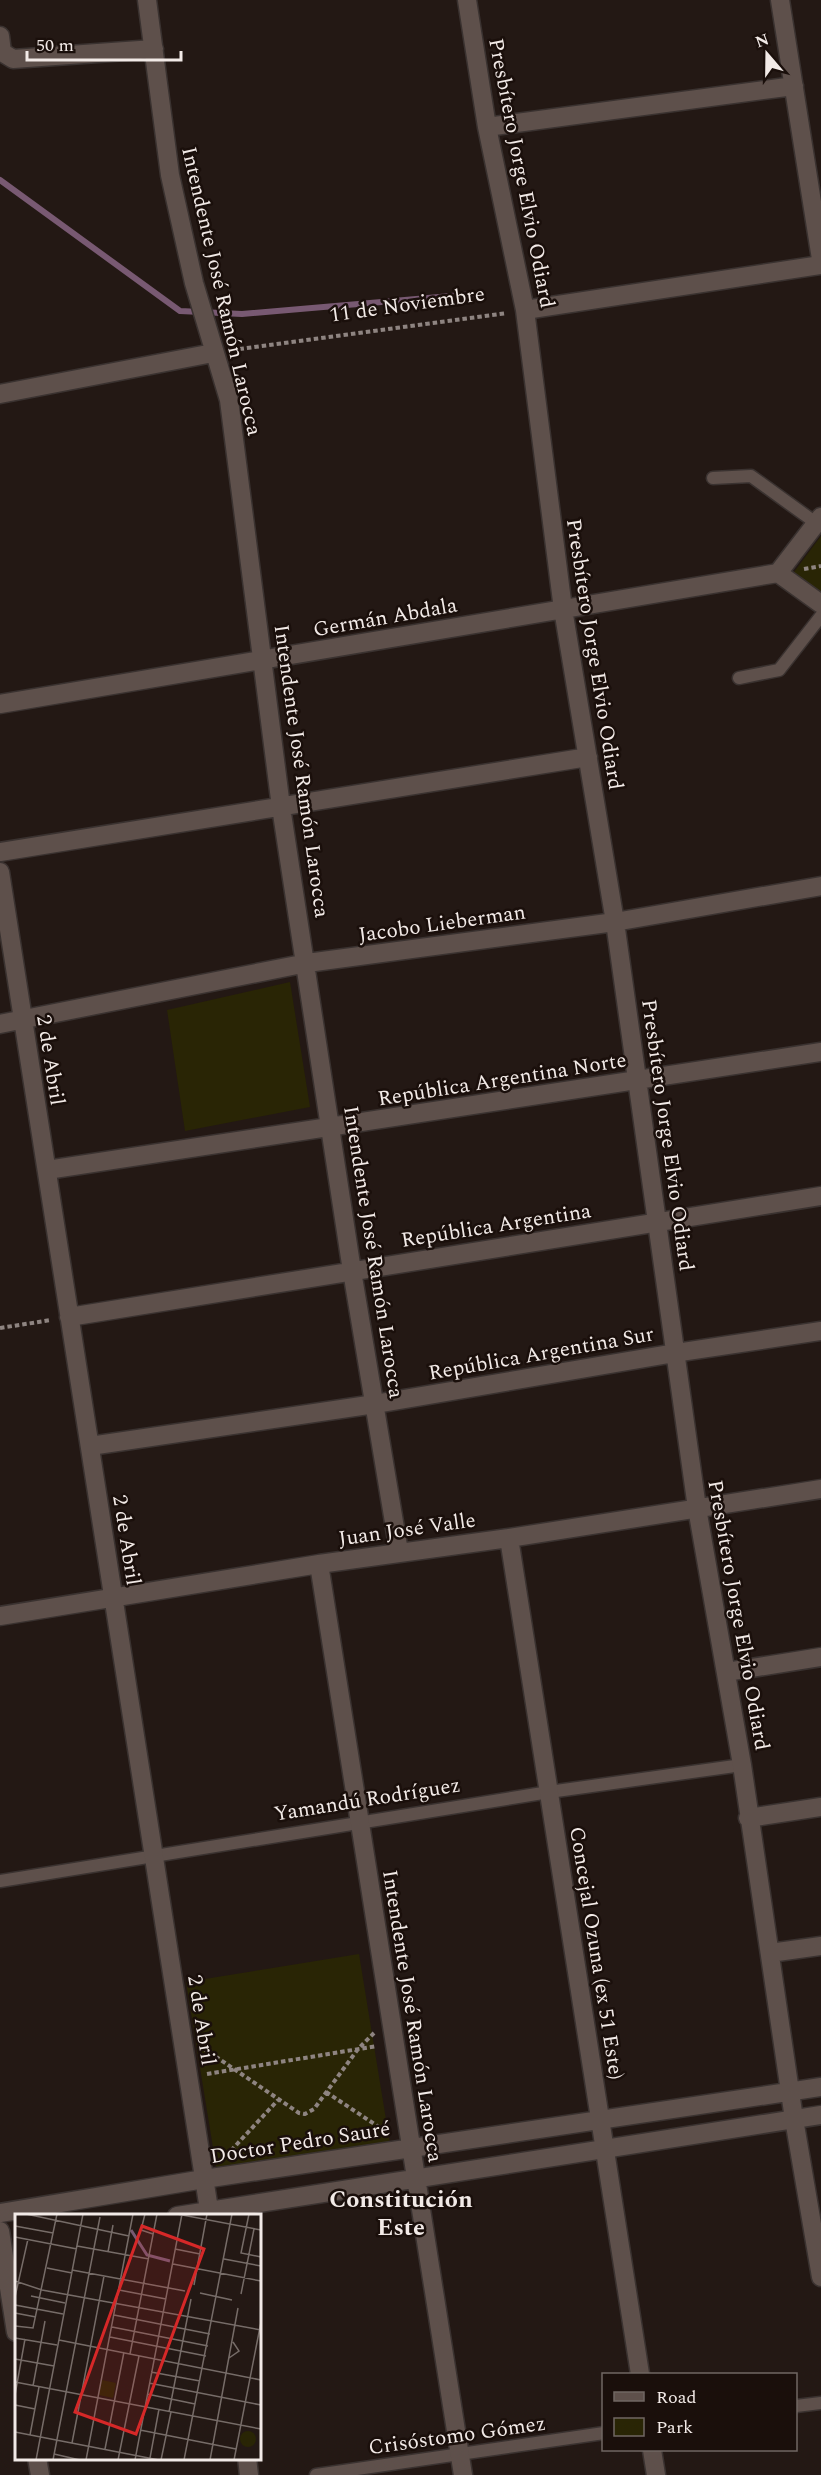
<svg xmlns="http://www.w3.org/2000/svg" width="821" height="2475" viewBox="0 0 821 2475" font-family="Spectral,serif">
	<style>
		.green { fill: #292505 }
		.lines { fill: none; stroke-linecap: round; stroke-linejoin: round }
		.stream { stroke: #785972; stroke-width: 6 }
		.service-casing { stroke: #3a3230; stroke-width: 15 }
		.minor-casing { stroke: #3a3230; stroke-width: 21 }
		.path { stroke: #8e8481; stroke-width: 4; stroke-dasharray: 4.5 3; stroke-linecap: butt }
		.service { stroke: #5e504b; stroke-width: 12 }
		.minor { stroke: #5e504b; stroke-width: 18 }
		.labels { text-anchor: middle; stroke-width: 5; stroke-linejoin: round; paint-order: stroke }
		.street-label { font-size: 21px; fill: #f2eae7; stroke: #1a0f0b }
		.quarter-label { font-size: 24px; font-weight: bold; fill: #f2eae7; stroke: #1a0f0b }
		.inset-river { fill: none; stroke: #785972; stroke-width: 3 }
		.inset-road { fill: none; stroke: #766c68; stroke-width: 1.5 }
		.view { fill: #d62828; fill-opacity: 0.15; stroke: #d62828; stroke-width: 3 }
		.inset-edge { fill: none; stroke: #f2eae7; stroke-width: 3 }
	</style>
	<rect width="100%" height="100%" fill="#231814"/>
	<!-- green -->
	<path class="green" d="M821,536V592L794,572Z
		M290,982L310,1107L185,1131L167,1010Z
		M359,1954L390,2144L217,2172L186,1982Z"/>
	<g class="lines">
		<!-- stream -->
		<path class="stream" d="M0,180L180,311L242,314L474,294"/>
		<!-- service casing -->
		<g class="service-casing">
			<path id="service" d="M713,478L751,476L816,523
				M739,678L779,670L821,616
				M0,1881L549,1792L742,1765
				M796,2406L821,2403
				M316,2475L604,2433"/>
		</g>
		<!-- minor casing -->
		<g class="minor-casing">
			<path id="minor" d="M147,0L170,175L194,283L229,400L281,807L352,1271L399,1552
				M467,0L487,127L525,310L563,609L615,922L697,1508L742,1765L794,2119L821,2277
				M780,0L821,259
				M0,36L2,52L13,59L154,49
				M487,127L794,86
				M525,310L821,265
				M0,394L213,353
				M778,573L821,517
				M778,573L821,604
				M0,704L778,573
				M0,852L588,757
				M0,872L210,2216
				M0,1024L307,963L615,922L821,886
				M47,1170L821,1052
				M69,1317L821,1196
				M90,1446L375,1404L675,1353L821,1331
				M509,1538L640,2374
				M319,1564L463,2475
				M0,1616L319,1564L509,1538L821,1489
				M726,1672L821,1657
				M748,1818L821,1807
				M770,1953L821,1946
				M0,2213L204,2179L821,2087
				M177,2216L821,2115
				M0,2231L16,2332
				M652,2450L656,2475
				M37,2458L40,2475
				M247,2458L249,2475"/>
		</g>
		<!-- path -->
		<path class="path" d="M232,350L507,313
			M804,569L821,566
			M0,1328L51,1320
			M203,2048L299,2113L305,2114L314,2109L358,2049L374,2033
			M207,2074L377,2046
			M326,2092L388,2133
			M226,2156L278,2100"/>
		<!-- service -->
		<use href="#service" class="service"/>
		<!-- minor -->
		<use href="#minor" class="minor"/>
	</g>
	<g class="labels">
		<!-- street labels -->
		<g class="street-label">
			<text transform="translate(522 173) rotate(79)" y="7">Presbítero Jorge Elvio Odiard</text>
			<text transform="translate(222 291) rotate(77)" y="7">Intendente José Ramón Larocca</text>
			<text transform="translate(407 304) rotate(-8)" y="7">11 de Noviembre</text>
			<text transform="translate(385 617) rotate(-10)" y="7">Germán Abdala</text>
			<text transform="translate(595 654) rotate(81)" y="7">Presbítero Jorge Elvio Odiard</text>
			<text transform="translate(302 771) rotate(82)" y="7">Intendente José Ramón Larocca</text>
			<text transform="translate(442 923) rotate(-8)" y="7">Jacobo Lieberman</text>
			<text transform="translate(51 1060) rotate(81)" y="7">2 de Abril</text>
			<text transform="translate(502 1079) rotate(-9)" y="7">República Argentina Norte</text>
			<text transform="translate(668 1135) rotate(82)" y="7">Presbítero Jorge Elvio Odiard</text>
			<text transform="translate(496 1225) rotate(-9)" y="7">República Argentina</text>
			<text transform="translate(374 1252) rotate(81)" y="7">Intendente José Ramón Larocca</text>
			<text transform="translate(541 1353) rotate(-10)" y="7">República Argentina Sur</text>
			<text transform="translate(407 1529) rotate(-8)" y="7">Juan José Valle</text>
			<text transform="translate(127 1540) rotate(81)" y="7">2 de Abril</text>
			<text transform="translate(739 1615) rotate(80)" y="7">Presbítero Jorge Elvio Odiard</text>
			<text transform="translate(367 1799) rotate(-9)" y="7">Yamandú Rodríguez</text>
			<text transform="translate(597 1953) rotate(81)" y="7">Concejal Ozuna (ex 51 Este)</text>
			<text transform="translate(413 2016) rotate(81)" y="7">Intendente José Ramón Larocca</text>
			<text transform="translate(202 2020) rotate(81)" y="7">2 de Abril</text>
			<text transform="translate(300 2142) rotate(-9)" y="7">Doctor Pedro Sauré</text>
			<text transform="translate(457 2435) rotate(-8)" y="7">Crisóstomo Gómez</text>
		</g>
		<!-- quarter labels -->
		<g class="quarter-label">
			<text x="401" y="2207">Constitución<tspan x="401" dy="28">Este</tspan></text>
		</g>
	</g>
	<!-- overview -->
	<g transform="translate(15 2214)">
		<rect width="246" height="246" fill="#231814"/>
		<path d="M87,166L101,169L98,184L84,181ZM225 225a8 8 0 1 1 16 0a8 8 0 1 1-16 0Z" fill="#292505"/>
		<path class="inset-river" d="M116,16L132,41L155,47"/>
		<path class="inset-road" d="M11,0L114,22M130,0L126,16L138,20M162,0L246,16M234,0L226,39L246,43M0,12L38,19M0,23L62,35M62,32L134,45M160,35L185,40M93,38L98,11M209,45L246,52M158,50L246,67M32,54L57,59M57,56L170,77M0,67L27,76L246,116M179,71L192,0M104,76L151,85M185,79L217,86M226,80L239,15M16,82L50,89M0,83L13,25M0,91L48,100M0,99L21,103M99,101L195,120M0,112L18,114L42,0M97,113L193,132M95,123L191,142M0,124L42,131M44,126L246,166M115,140L142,0M214,144L224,137L218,128M0,145L39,152M136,158L185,167M0,168L246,215M134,169L246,191M18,172L30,107M132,180L180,190M0,181L10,125M0,191L20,195M154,198L176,85M125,216L221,235M0,218L144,246M15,221L24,173M57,229L89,62M90,235L109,138M39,240L65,246M135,244L144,195M21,246L68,0M38,246L85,3M71,246L118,0M103,246L124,142M120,246L167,0M146,246L156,198M169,246L217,0M195,246L223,94M219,246L246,108"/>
		<path class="view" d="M127,12L189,35L121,220L60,198Z"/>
		<rect width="246" height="246" class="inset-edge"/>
	</g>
	<!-- legend -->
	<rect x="602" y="2373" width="195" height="78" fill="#1a0f0b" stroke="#706763" stroke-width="1.5"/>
	<rect x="614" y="2392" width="30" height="9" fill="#5e504b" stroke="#706763" stroke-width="1.5"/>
	<text x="656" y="2403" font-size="18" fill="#f2eae7">Road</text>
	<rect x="614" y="2418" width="30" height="18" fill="#292505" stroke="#706763" stroke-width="1.5"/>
	<text x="656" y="2433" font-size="18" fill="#f2eae7">Park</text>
	<!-- north arrow -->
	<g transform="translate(767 54) rotate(340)" stroke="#1a0f0b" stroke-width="4.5" paint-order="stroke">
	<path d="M0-4.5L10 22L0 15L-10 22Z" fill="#f2eae7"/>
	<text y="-9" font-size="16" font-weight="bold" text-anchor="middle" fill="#f2eae7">N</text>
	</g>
	<!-- scale -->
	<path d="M27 51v9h154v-9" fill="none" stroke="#f2eae7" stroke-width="3"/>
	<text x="36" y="51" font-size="18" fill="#f2eae7" stroke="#1a0f0b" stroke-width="4.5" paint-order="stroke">50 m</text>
</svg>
